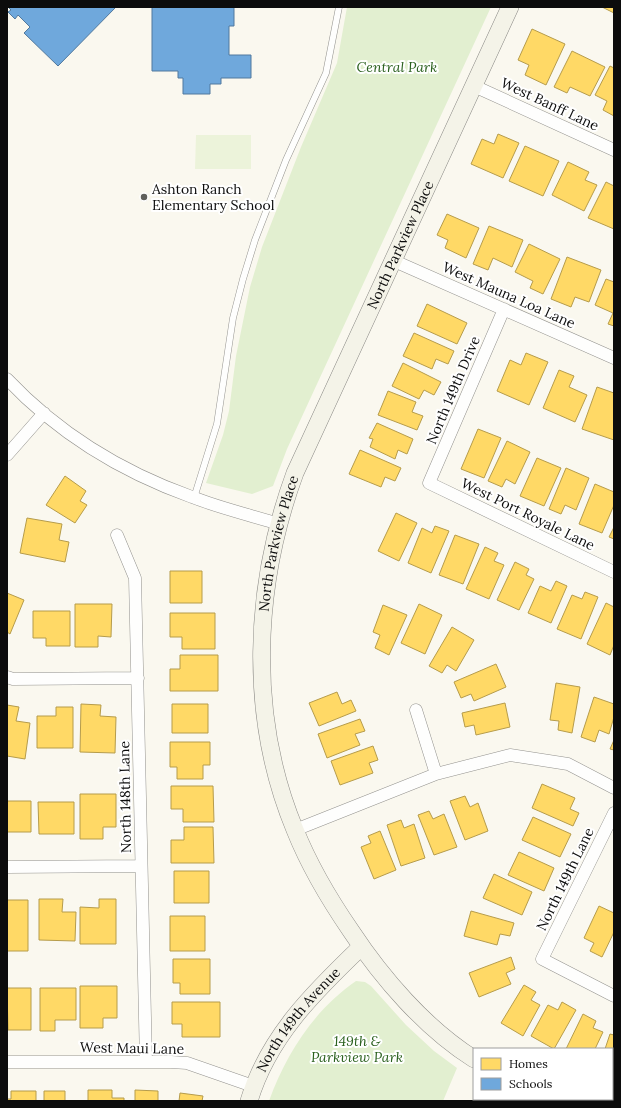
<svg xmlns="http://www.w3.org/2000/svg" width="621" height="1108" viewBox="0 0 621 1108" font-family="Lora,serif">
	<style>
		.green { fill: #e2efd0 }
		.pitch { fill: #ecf3da }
		.homes { fill: #ffd966; stroke: #b69c4b }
		.schools { fill: #6fa8dc; stroke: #51799e }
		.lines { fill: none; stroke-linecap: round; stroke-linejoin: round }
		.lane-casing { stroke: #93928e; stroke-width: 7 }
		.street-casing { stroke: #93928e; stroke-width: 13 }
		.secondary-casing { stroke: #8a8985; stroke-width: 18 }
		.lane { stroke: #fefefd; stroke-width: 6 }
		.street { stroke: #fefefd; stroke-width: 12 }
		.secondary { stroke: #f4f3e8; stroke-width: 17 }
		.poi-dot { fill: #5f5f5b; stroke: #fff; stroke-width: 1.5 }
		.labels { text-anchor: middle; stroke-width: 4; stroke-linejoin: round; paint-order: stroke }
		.park-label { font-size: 14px; font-style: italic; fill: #2b611f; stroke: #fff }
		.street-label { font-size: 14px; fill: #0c0c0c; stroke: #fff }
		.poi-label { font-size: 14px; fill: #0c0c0c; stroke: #fff; text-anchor: start }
	</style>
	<rect width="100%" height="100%" fill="#faf8ef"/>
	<!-- green -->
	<path class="green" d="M347,7H491L287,449L273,486L252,494L206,483L223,435L229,411L236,356L250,287L262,247L301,147L337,63Z
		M356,981L365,982L371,986L406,1025L434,1051L457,1068L443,1101H269C286,1054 314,1010 356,981Z"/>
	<!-- pitch -->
	<path class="pitch" d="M196,135H251V169H195Z"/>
	<!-- homes -->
	<path class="homes" d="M602,7H614V13Z
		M532,29L565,44L546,85L525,75L529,65L518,60Z
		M572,51L605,67L590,96L570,87L567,93L554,87Z
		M610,66L614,68V116L603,110L607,101L595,95Z
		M498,134L519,143L503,178L471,164L482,139L494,144Z
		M525,146L559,161L543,196L509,181Z
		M568,162L589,172L585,180L597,185L584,211L552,195Z
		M606,182L614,186V229L588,218Z
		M447,214L479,228L466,258L445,248L448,240L437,235Z
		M489,226L523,240L512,267L493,258L488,270L473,264Z
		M529,244L560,259L543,294L530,288L533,281L515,272Z
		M567,257L601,270L589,302L575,297L571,307L551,299Z
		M606,279L614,282V326L608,324L613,313L595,305Z
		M427,304L467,323L457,344L417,326Z
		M414,333L454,351L448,364L436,359L432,369L403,356Z
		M526,353L548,362L529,405L497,391L510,360L521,365Z
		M403,363L441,382L434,395L424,390L419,399L392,386Z
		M559,370L574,376L569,387L587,395L575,422L543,408Z
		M597,387L614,393V440L582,429Z
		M388,391L416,402L412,412L423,416L417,430L378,415Z
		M377,423L413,439L407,454L398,450L395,459L370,447L373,439L369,438Z
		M478,429L501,438L484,478L461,469Z
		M507,441L530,452L515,484L506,479L502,487L488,481Z
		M360,450L401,468L395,481L385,477L381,487L349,474Z
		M537,458L561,468L544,506L520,496Z
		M566,468L589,478L576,510L565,505L561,514L549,509Z
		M65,476L86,491L80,501L87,505L75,523L46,505Z
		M595,484L614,492V505L602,533L579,524Z
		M396,513L417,523L399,561L378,551Z
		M27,518L62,524L59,540L69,542L65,562L20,553Z
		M435,526L449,531L431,573L408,563L422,528L432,533Z
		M614,527V539L609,537Z
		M455,535L479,544L463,584L439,575Z
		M485,547L498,553L494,561L504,565L489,599L466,589Z
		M515,562L529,569L526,575L534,579L519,610L497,600Z
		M170,571H202V603H170Z
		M556,581L567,586L551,623L528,613L540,586L551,591Z
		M585,592L598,597L581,639L557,629L572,595L582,599Z
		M7,593L24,600L10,634L7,632Z
		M606,603L614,607V645L610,655L587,644Z
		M75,604H112L111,637L98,636V647H75Z
		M419,604L442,615L425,654L401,643Z
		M383,605L407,615L389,655L375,648L380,635L373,632Z
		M33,611H70V646H46V638H33Z
		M170,613H215V649H182V637H170Z
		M452,627L474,640L456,671L447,665L442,673L429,666Z
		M180,655H218V691H170V669H180Z
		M496,664L506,687L474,701L471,694L461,698L454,682Z
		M556,683L580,687L572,733L558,730L559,721L550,720Z
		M337,692L342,704L351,700L356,711L319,726L309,703Z
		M594,697L614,704V717L609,734L599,730L595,742L581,737Z
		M505,703L510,727L476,735L474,725L465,727L462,713Z
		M81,704L101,705L100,716L116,717L115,753L80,752Z
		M172,704H208V733H172Z
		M7,705L19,707L16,721L30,723L25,759L7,756Z
		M56,707H73V748H37V716H56Z
		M360,719L365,731L355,734L360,745L327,758L318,734Z
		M614,740V750L610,749Z
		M170,742H210V765H203V779H177V767H170Z
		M373,746L378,760L369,763L373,773L340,785L331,761Z
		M542,784L575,798L570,809L579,813L573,826L532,808Z
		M171,786H213L214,822H183V809H171Z
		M80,794H116V827H103V839H80Z
		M465,796L470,807L478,803L488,831L465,840L450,801Z
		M7,801H31V832H7Z
		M38,802H74V834H39Z
		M429,811L433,819L444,814L457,847L434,855L418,815Z
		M533,817L571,834L560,857L522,840Z
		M401,820L404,828L414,824L425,858L401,866L387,825Z
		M184,827H213L214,863H171V840H184Z
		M380,831L396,870L374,879L361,847L371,843L368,836Z
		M519,852L554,868L544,891L508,875Z
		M174,871H209V903H174Z
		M494,874L532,892L522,915L483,898Z
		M39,899H63L62,912H76L75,941L39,940Z
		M99,899H116V944H80V907L99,908Z
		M7,900H28V951H7Z
		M599,906L614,913V932L602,957L590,951L594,943L584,938Z
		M471,911L514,923L510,936L500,934L497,945L464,936Z
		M170,916H205V951H170Z
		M511,957L515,969L506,973L511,984L479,997L469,973Z
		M173,959H210V994H180V983H173Z
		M524,985L536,992L531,1000L540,1005L523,1036L501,1023Z
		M80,986H117V1018H103V1028H80Z
		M7,988H31V1030H8Z
		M40,988H76V1020H55V1031H40Z
		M172,1002H220V1037H182V1024H172Z
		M562,1002L576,1010L554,1049L531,1036L548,1005L558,1010Z
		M583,1014L596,1021L593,1028L603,1032L595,1049H566Z
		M610,1034L614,1035V1073H612V1049H605Z
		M88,1090H112V1098H124V1101H88Z
		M135,1090L158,1091V1101H135Z
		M11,1091H36V1101H7V1099H11Z
		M44,1091H65V1101H44Z
		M180,1093L203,1096L202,1101H179Z"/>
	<!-- schools -->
	<path class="schools" d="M8,7H116L58,66L24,33L30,27L18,15L15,19L8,12L11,10Z
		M152,7H234V26H229V55H251V78H221V84H210V94H183V78H178V71H152Z"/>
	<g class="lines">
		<!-- lane casing -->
		<g class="lane-casing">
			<path id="lane" d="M194,498L217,424L233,318L243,279L255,240L286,160L326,73L339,7"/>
		</g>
		<!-- street casing -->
		<g class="street-casing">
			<path id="street" d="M474,86L614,150
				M392,260L614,358
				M504,309L429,483L614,572
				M7,379C58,433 122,472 192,497C220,508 250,515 279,524
				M7,455L44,413
				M117,535L135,578L146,1062
				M7,677L13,679L138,678
				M416,710L436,774
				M614,813L542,959L614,996
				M295,830L436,774L510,755L568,764L614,788
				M7,867L141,866
				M7,1062H171L187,1063L253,1086"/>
		</g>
		<!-- secondary casing -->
		<g class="secondary-casing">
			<g id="secondary">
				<path id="s1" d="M474,1059C425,1028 382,978 351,931C329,899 309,865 295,830C248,717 253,587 295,473L510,7"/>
				<path d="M545,1099L549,1101"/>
				<path id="s2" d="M249,1101C268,1037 314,992 361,947"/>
			</g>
		</g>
		<!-- lane -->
		<use href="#lane" class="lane"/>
		<!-- street -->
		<use href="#street" class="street"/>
		<!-- secondary -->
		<use href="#secondary" class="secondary"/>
	</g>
	<!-- markers -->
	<circle class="poi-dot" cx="144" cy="197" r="4"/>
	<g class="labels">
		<!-- park labels -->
		<g class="park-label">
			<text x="397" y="72">Central Park</text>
			<text x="357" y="1046">149th &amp;<tspan x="357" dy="16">Parkview Park</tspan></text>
		</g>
		<!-- street labels -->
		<g class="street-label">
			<text transform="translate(550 104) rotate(25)" y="5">West Banff Lane</text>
			<text dy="5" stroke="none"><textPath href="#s1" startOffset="911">North Parkview Place</textPath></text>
			<text transform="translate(509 295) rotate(24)" y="5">West Mauna Loa Lane</text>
			<text transform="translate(453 390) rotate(-67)" y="5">North 149th Drive</text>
			<text transform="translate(528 514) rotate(26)" y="5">West Port Royale Lane</text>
			<text dy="5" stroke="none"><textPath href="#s1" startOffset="587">North Parkview Place</textPath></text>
			<text transform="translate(125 797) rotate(-91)" y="5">North 148th Lane</text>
			<text transform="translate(565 879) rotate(-64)" y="5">North 149th Lane</text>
			<text dy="5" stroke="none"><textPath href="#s2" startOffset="96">North 149th Avenue</textPath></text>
			<text transform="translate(132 1048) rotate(1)" y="5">West Maui Lane</text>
		</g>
		<!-- poi labels -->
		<g class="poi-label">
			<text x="152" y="194">Ashton Ranch<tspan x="152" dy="16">Elementary School</tspan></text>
		</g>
	</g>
	<!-- border -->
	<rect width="621" height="1108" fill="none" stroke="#0c0c0c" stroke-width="16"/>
	<!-- legend -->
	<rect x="473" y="1048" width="140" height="52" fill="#ffffff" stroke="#9e9e9e"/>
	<rect x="481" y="1058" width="20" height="12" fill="#ffd966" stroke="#9e9e9e"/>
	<text x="509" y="1068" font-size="12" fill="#0c0c0c">Homes</text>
	<rect x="481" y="1078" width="20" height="12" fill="#6fa8dc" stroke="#9e9e9e"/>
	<text x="509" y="1088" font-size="12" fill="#0c0c0c">Schools</text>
</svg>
